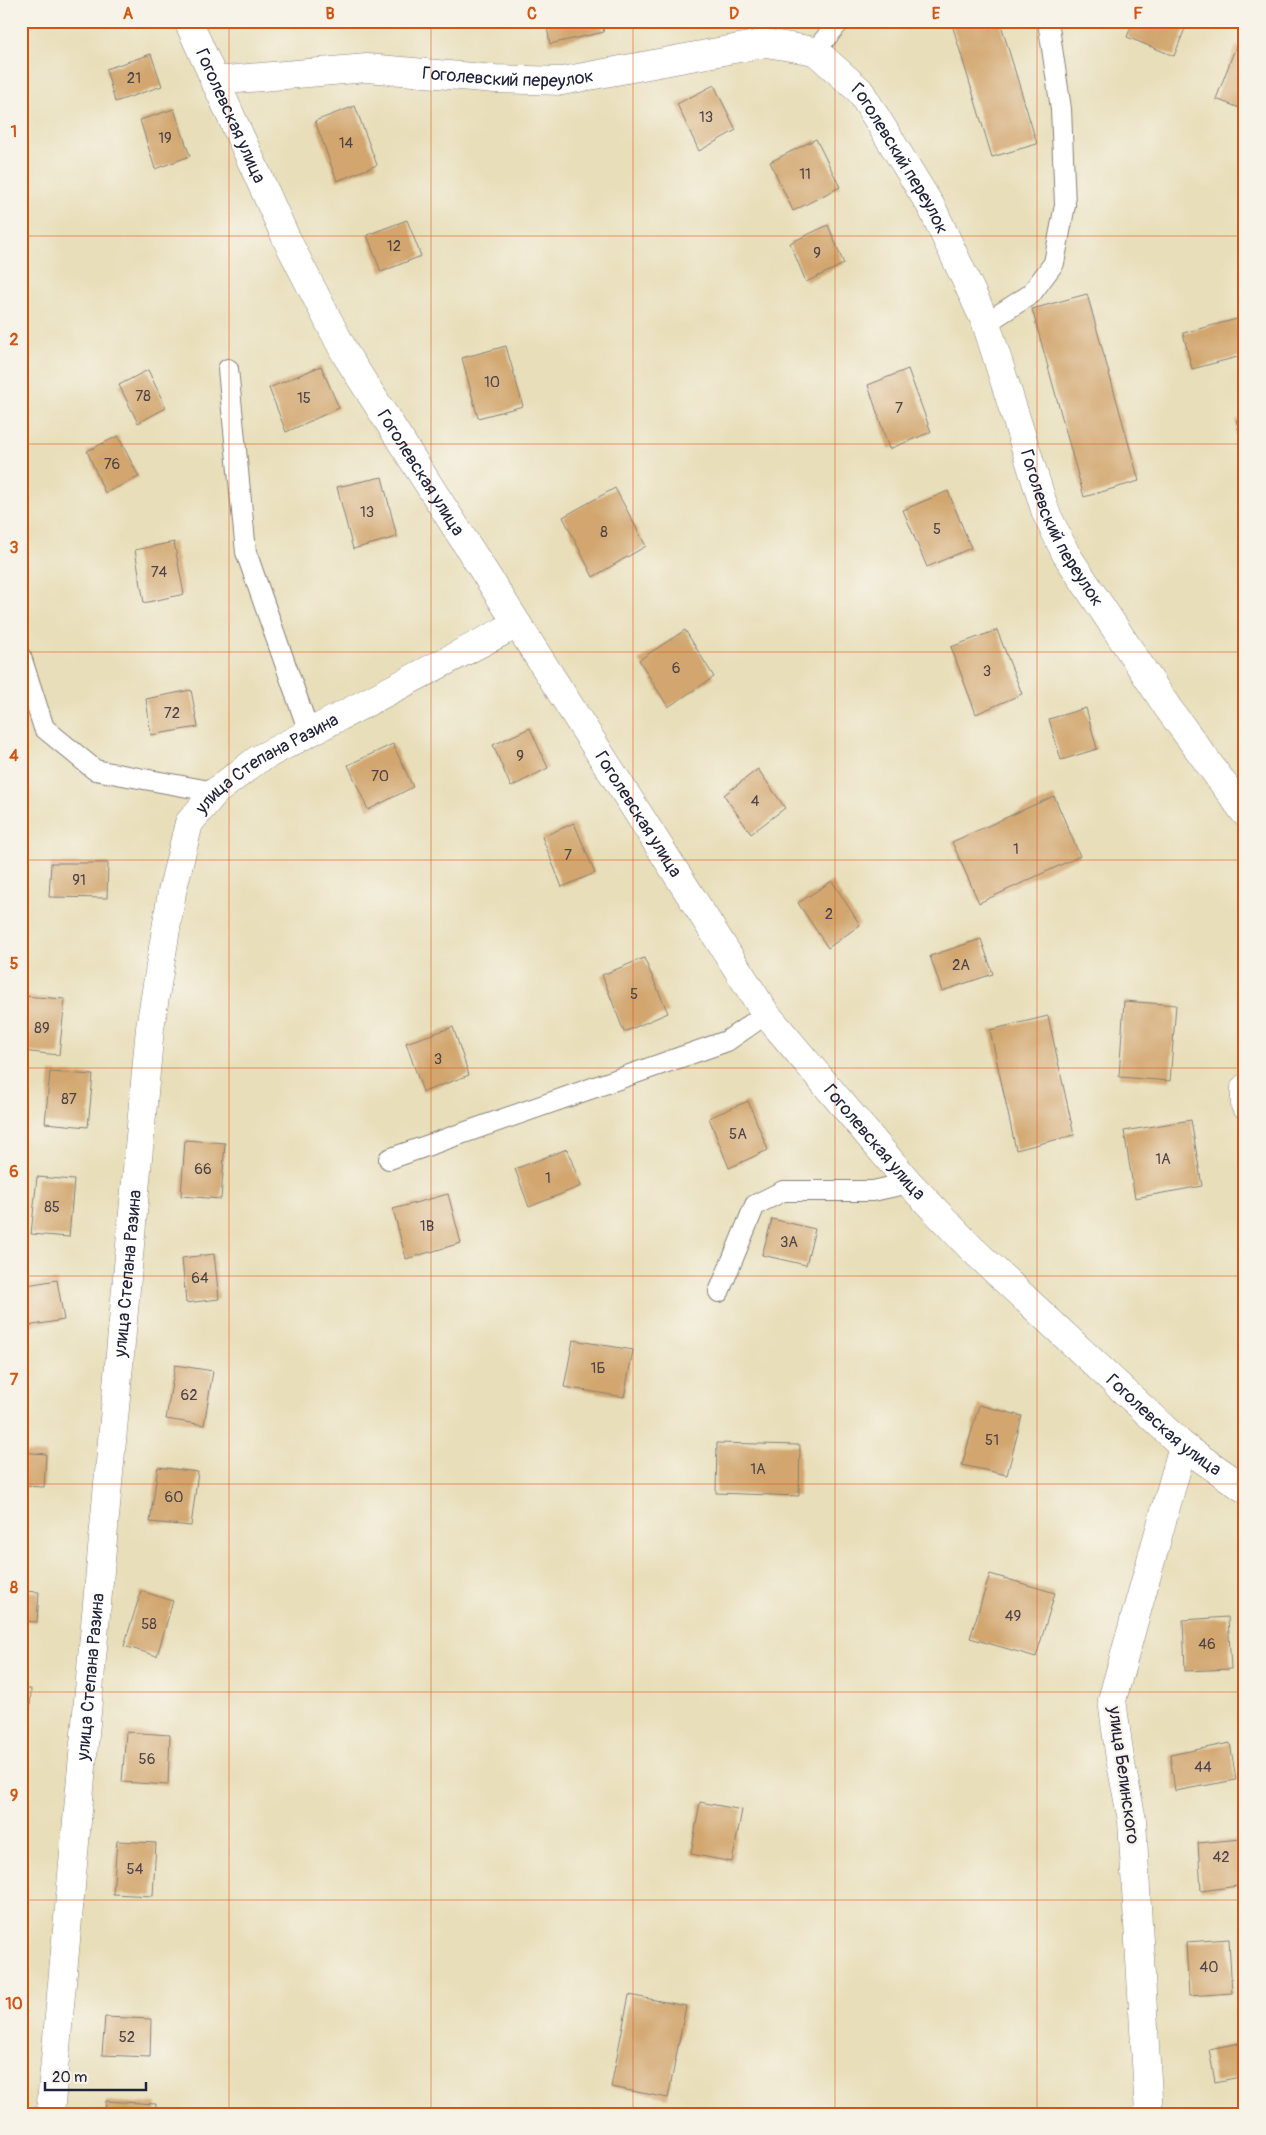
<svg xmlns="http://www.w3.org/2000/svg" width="1266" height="2135" viewBox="0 0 1266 2135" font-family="Pangolin,sans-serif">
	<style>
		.building { fill: #d2a66e }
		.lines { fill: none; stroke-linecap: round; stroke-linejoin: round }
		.lane-casing { stroke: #85807a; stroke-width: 22 }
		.street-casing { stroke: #85807a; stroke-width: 29 }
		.lane { stroke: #fff; stroke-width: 20 }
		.street { stroke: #fff; stroke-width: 28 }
		.grid { fill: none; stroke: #d45411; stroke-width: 1; stroke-opacity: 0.55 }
		.labels { text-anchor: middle; stroke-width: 4.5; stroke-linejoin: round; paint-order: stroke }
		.number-label { font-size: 15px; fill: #4e4348 }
		.street-label { font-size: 18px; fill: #22223b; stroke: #f7f3e8 }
		.neatline { fill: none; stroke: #d45411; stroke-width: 2 }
		.grid-label { font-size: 16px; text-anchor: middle; font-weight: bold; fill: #d45411 }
	</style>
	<rect width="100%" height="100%" fill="#f7f3e8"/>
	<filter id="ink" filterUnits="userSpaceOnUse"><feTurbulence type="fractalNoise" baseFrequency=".02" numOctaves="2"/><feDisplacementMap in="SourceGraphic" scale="10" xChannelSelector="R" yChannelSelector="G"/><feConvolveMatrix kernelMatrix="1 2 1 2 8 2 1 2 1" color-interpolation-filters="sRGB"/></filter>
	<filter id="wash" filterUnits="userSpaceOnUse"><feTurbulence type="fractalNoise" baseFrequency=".0096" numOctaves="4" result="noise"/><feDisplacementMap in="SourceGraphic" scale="20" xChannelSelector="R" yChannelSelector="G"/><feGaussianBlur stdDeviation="1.12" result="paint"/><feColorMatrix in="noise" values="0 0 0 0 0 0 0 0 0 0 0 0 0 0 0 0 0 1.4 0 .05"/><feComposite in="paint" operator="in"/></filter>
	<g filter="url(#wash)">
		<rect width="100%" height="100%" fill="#e8deb9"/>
		<g id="blocks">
			<!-- building -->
			<path class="building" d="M546,21H601L604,32L550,44Z
				M951,21H1000L1037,144L992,157Z
				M1133,21H1188L1174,56L1127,37Z
				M1236,46L1245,49V110L1216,99Z
				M151,54L162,86L115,102L106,69Z
				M714,85L736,130L699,151L677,104Z
				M355,106L377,165L337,181L315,121Z
				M174,109L190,156L155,169L140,120Z
				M816,139L840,187L793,211L770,162Z
				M407,220L421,256L381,272L367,235Z
				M828,225L844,264L806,282L790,243Z
				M1087,294L1139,481L1084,497L1032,309Z
				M1237,319L1245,355L1192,369L1183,333Z
				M506,346L523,406L478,418L462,358Z
				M321,366L339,408L286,432L269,388Z
				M908,369L931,432L889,449L868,385Z
				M148,370L166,408L138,423L119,385Z
				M1245,418V453H1244L1236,420Z
				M118,436L139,477L105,493L87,451Z
				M382,477L397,537L353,549L337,487Z
				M615,488L646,546L593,577L563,517Z
				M948,491L971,548L927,567L903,510Z
				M174,542L184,594L144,603L135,550Z
				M685,630L714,677L668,707L639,660Z
				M997,630L1022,694L976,714L951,647Z
				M191,690L198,727L151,735L146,699Z
				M1086,708L1097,749L1061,760L1049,719Z
				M530,728L548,768L511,787L493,745Z
				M393,744L413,787L368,810L348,765Z
				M758,769L785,808L751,834L724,795Z
				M1054,796L1080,856L979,903L952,842Z
				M574,823L595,873L562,887L542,837Z
				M51,863H108L107,898L49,897Z
				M832,881L860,925L828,948L798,903Z
				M981,939L993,974L942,991L930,956Z
				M644,958L668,1013L624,1032L602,975Z
				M22,996L65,999L59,1055L21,1051Z
				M1124,1001L1176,1005L1170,1081L1119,1077Z
				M1048,1016L1074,1135L1016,1150L990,1030Z
				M453,1027L469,1075L423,1092L406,1043Z
				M50,1072L93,1075L88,1127L45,1123Z
				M748,1101L768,1150L729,1168L709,1118Z
				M1191,1120L1202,1186L1135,1198L1124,1131Z
				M185,1140L225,1143L221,1199L181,1196Z
				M567,1149L581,1186L529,1207L515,1169Z
				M37,1177L74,1180L69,1237L31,1234Z
				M448,1194L461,1243L406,1259L393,1209Z
				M772,1219L815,1229L806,1265L762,1255Z
				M214,1254L219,1299L186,1303L182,1258Z
				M57,1280L64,1320L21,1327V1286Z
				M573,1340L633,1350L624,1397L564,1387Z
				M175,1365L213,1371L204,1425L166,1419Z
				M979,1405L1022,1416L1007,1475L962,1465Z
				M717,1443L800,1445L799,1496L716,1493Z
				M21,1452L46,1454L44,1487L21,1486Z
				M158,1467L198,1472L191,1526L150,1522Z
				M990,1574L1055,1593L1036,1657L970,1638Z
				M21,1591L39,1592L37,1622L21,1621Z
				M141,1591L173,1601L157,1656L124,1646Z
				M1228,1617L1231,1669L1185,1671L1183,1620Z
				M21,1689H31L29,1726L21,1725Z
				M126,1732L170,1735L168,1785L122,1782Z
				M1230,1743L1236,1780L1175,1791L1170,1755Z
				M700,1802L742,1810L732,1862L691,1854Z
				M1241,1839L1245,1885L1201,1891L1198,1843Z
				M117,1841L156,1843L153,1896L113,1894Z
				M1229,1939L1232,1993L1189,1996L1186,1942Z
				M629,1995L686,2006L668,2098L611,2087Z
				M105,2017L151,2019L150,2057L102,2055Z
				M1245,2042V2076L1215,2082L1209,2049Z
				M106,2101L156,2104L155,2114H105Z
				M1012,2110L1066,2111V2114H1012Z"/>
		</g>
	</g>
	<g filter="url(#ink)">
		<use href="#blocks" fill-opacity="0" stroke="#85807a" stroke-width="1"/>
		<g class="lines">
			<!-- lane casing -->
			<g class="lane-casing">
				<path id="lane" d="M815,51L840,21
					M986,323L1031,294L1054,263L1065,205L1061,109L1048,21
					M228,369L246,552L309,732
					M21,657L44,728L95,770L215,792
					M389,1159L727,1041L766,1014
					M719,1292L755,1205L783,1191H873L909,1183"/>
			</g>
			<!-- street casing -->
			<g class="street-casing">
				<g id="street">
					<path id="s1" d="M188,21L287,240L346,355L766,1014L909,1183L971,1248L1183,1446L1245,1489"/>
					<path id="s2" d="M214,81L367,68L495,79L562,81L766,43L815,51L860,91L932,208L986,323L1046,513L1066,554L1168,708L1245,813"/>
					<path d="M1245,1088V1105"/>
					<path id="s3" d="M50,2114L150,1028L172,892L189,823L215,792L257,760L517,624"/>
					<path d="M1149,2114L1132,1820L1120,1759L1112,1700L1183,1446"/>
				</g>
			</g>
			<!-- lane -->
			<use href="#lane" class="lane"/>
			<!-- street -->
			<use href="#street" class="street"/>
		</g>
	</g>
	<!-- grid -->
	<path class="grid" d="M229,21V2114M431,21V2114M633,21V2114M835,21V2114M1037,21V2114M21,236H1245M21,444H1245M21,652H1245M21,860H1245M21,1068H1245M21,1276H1245M21,1484H1245M21,1692H1245M21,1900H1245"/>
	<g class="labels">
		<!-- number labels -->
		<g class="number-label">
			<text x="134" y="83">21</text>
			<text x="706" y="122">13</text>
			<text x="165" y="143">19</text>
			<text x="346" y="148">14</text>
			<text x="805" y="179">11</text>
			<text x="394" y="251">12</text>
			<text x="817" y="258">9</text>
			<text x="492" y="387">10</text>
			<text x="143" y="401">78</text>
			<text x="304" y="403">15</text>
			<text x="899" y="413">7</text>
			<text x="112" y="469">76</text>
			<text x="367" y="517">13</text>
			<text x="937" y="534">5</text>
			<text x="604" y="537">8</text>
			<text x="159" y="577">74</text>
			<text x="676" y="673">6</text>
			<text x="987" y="676">3</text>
			<text x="172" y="718">72</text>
			<text x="520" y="761">9</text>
			<text x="380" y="781">70</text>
			<text x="755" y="806">4</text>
			<text x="1016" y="854">1</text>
			<text x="568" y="860">7</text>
			<text x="79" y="885">91</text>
			<text x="829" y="919">2</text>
			<text x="961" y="970">2А</text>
			<text x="634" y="999">5</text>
			<text x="42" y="1033">89</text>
			<text x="438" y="1064">3</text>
			<text x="69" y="1104">87</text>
			<text x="738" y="1139">5А</text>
			<text x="1163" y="1164">1А</text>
			<text x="203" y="1174">66</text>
			<text x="548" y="1183">1</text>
			<text x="52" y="1212">85</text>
			<text x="427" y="1231">1В</text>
			<text x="789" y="1247">3А</text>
			<text x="200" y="1283">64</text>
			<text x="598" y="1373">1Б</text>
			<text x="189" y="1400">62</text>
			<text x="992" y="1445">51</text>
			<text x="758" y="1474">1А</text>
			<text x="174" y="1502">60</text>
			<text x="1013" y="1621">49</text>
			<text x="149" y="1629">58</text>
			<text x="1207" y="1649">46</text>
			<text x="147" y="1764">56</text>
			<text x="1203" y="1772">44</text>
			<text x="1221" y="1862">42</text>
			<text x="135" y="1874">54</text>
			<text x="1209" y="1972">40</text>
			<text x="127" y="2042">52</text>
		</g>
		<!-- street labels -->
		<g class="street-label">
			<text dy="6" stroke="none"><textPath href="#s2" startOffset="295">Гоголевский переулок</textPath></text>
			<text dy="6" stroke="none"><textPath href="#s1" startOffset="104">Гоголевская улица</textPath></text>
			<text dy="6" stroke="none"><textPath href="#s2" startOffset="745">Гоголевский переулок</textPath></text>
			<text dy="6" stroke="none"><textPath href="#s1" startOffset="509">Гоголевская улица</textPath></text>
			<text dy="6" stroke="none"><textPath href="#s2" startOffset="1150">Гоголевский переулок</textPath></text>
			<text dy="6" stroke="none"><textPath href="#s3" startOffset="1399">улица Степана Разина</textPath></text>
			<text dy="6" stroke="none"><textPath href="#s1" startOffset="914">Гоголевская улица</textPath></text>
			<text dy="6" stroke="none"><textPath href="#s1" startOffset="1319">Гоголевская улица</textPath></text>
			<text dy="6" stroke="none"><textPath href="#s3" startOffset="844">улица Степана Разина</textPath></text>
			<text dy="6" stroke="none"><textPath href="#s1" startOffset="1724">Гоголевская улица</textPath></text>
			<text dy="6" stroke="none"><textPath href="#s3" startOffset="439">улица Степана Разина</textPath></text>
			<text transform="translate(1124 1775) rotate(82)" y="6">улица Белинского</text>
		</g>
	</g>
	<!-- margin -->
	<rect width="1266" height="2135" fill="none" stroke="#f7f3e8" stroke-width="55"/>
	<!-- scale -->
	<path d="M45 2082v8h101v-8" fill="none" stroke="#22223b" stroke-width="2.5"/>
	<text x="52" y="2082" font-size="15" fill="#22223b" stroke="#f7f3e8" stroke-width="4" paint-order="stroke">20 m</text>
	<rect x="28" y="28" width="1210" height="2080" class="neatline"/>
	<g class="grid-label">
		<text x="128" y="19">A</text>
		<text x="330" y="19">B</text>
		<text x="532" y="19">C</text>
		<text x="734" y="19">D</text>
		<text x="936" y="19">E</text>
		<text x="1138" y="19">F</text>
		<text x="14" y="137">1</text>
		<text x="14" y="345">2</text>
		<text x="14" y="553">3</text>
		<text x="14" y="761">4</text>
		<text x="14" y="969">5</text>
		<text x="14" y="1177">6</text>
		<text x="14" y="1385">7</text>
		<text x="14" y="1593">8</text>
		<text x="14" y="1801">9</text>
		<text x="14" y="2009">10</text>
	</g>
</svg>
